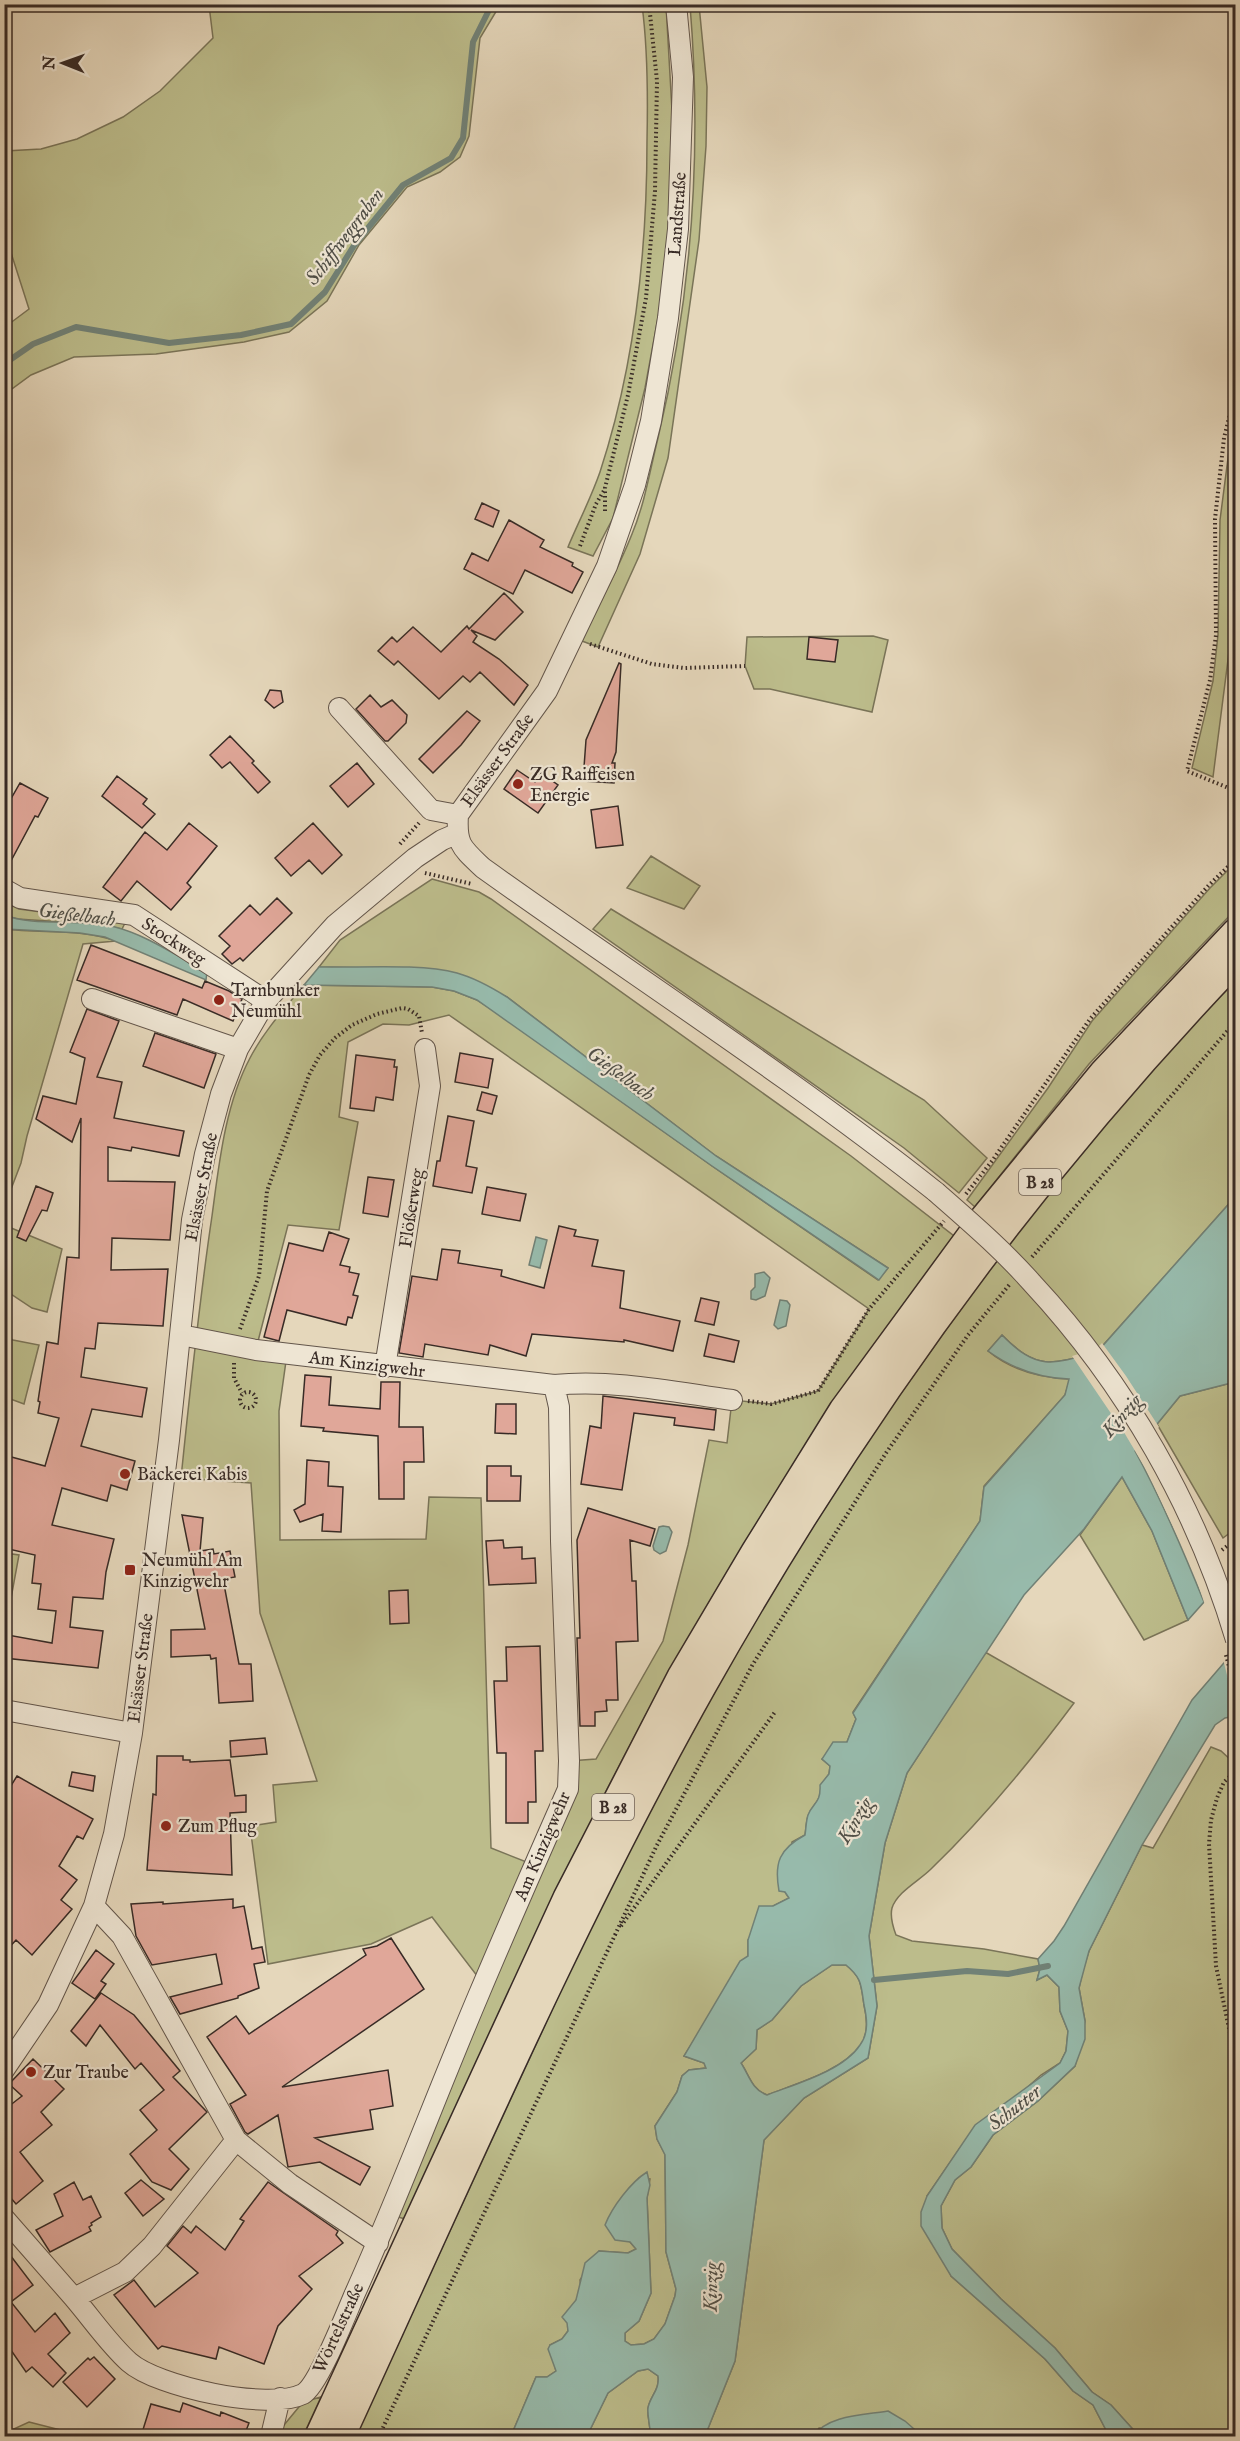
<svg xmlns="http://www.w3.org/2000/svg" width="1240" height="2441" viewBox="0 0 1240 2441" font-family="'IM FELL English',serif">
	<style>
		.green { fill: #bcbc8b; stroke: #7a7458; stroke-width: 1.5; fill-rule: evenodd }
		.water { fill: #97baab; stroke: #718176; stroke-width: 1.5; fill-rule: evenodd }
		.pier { fill: #e5d7bb }
		.lines { fill: none; stroke-linecap: round; stroke-linejoin: round }
		.stream { stroke: #718176; stroke-width: 6 }
		.building { fill: #e0a799; stroke: #382b26; stroke-width: 1.5 }
		.minor-casing { stroke: #63564b; stroke-width: 22 }
		.highway-casing { stroke: #382b26; stroke-width: 30 }
		.path { stroke: #382b26; stroke-width: 4; stroke-dasharray: 1.5 3; stroke-linecap: butt }
		.minor { stroke: #eee5d3; stroke-width: 20 }
		.highway { stroke: #e5d7bb; stroke-width: 27 }
		.minor-bridge-casing { stroke: #63564b; stroke-width: 22; stroke-linecap: butt }
		.path-bridge { stroke: #382b26; stroke-width: 4; stroke-dasharray: 1.5 3; stroke-linecap: butt }
		.minor-bridge { stroke: #eee5d3; stroke-width: 20 }
		.poi-dot { fill: #8f2418; stroke: #eee5d3; stroke-width: 2 }
		.labels { text-anchor: middle; stroke-width: 4.5; stroke-linejoin: round; paint-order: stroke }
		.shield { fill: #eee5d3; stroke: #6f635a; stroke-width: 1.5 }
		.shield-label { font-size: 16px; font-weight: bold; fill: #382b26 }
		.street-label { font-size: 18px; fill: #382b26; stroke: #eee5d3 }
		.poi-label { font-size: 18px; fill: #382b26; stroke: #eee5d3; text-anchor: start }
		.water-label { font-size: 20px; font-style: italic; fill: #504f47; stroke: #eee5d3 }
	</style>
	<rect width="100%" height="100%" fill="#e5d7bb"/>
	<filter id="stains"><feTurbulence type="fractalNoise" baseFrequency=".00333" numOctaves="4"/><feColorMatrix values="0 0 0 0 .2 0 0 0 0 .09 0 0 0 0 .02 0 0 0 .5 -.17"/></filter>
	<radialGradient id="worn" r=".72"><stop offset=".6" stop-color="#630" stop-opacity="0"/><stop offset="1" stop-color="#630" stop-opacity=".3"/></radialGradient>
	<!-- green -->
	<path class="green" d="M209,5H500L480,38L469,136L460,157L440,172L407,187L359,245L327,301L289,332L244,342L156,354L74,357L31,375L5,394V327L29,309L5,234V151L41,149L77,139L123,117L160,91L213,38Z
		M642,5H666L673,128L670,229L662,296L645,388L613,518L593,556L568,547C578,523 591,498 600,472C635,365 647,252 647,141C648,95 648,50 642,5Z
		M690,5H699L707,87L706,146L699,240L668,458L640,554L598,647L582,641C598,605 618,570 632,534C645,503 650,470 658,438C692,296 702,150 690,5Z
		M1235,404V605L1213,777L1192,768L1213,681L1218,635L1220,520Z
		M873,636L888,640L872,712L770,689H754L745,666L747,637Z
		M651,856L700,886L684,909L627,888Z
		M1235,863V910L1089,1064L975,1207L967,1200L1048,1088L1092,1021L1210,888Z
		M432,879L479,892L491,899L851,1156L954,1236C855,1369 762,1508 680,1653C577,1835 493,2028 405,2219L395,2216L488,1990L432,1917L371,1944L268,1964L250,1826L276,1822L273,1785L317,1781L260,1613L251,1483L181,1478C190,1390 199,1303 212,1216C219,1164 225,1105 250,1058C264,1031 285,1008 304,985L432,987L454,991L477,1000L496,1012L712,1166L878,1280L888,1268L716,1156L507,997L423,969L319,967L340,940ZM449,1015L869,1309L818,1391L771,1404L732,1400L727,1443L709,1440L688,1545L663,1641L596,1759L569,1761L534,1865L491,1848L481,1498L429,1497L426,1539L280,1540L279,1411L287,1354L256,1349L288,1225L339,1230L358,1122L339,1117L348,1042L383,1024L409,1025Z
		M4,902L19,909L125,923L122,929L95,924L17,919L5,915Z
		M611,909L924,1100L987,1158L959,1193L904,1148L593,929Z
		M5,929C41,934 81,928 116,941L83,944L27,1136L21,1163L5,1205Z
		M1235,980V1197L1098,1351C1053,1365 1037,1371 1002,1335L988,1351C1011,1370 1040,1378 1070,1379L1065,1395L984,1486L980,1521L853,1712L856,1719L847,1742L822,1759L830,1766L829,1774L821,1785C821,1804 813,1802 808,1816C806,1822 806,1829 805,1835L792,1842L785,1892L789,1898L773,1906L748,1940V1956L684,2056L704,2063L706,2068L689,2070L682,2076L677,2092L655,2126L657,2139L665,2154L666,2252L676,2289L675,2296L665,2324L654,2339L644,2344L631,2345L625,2341V2333L639,2321L651,2293L647,2198L650,2179L639,2178L631,2188L630,2242L636,2249L628,2253L599,2251L580,2280C583,2299 565,2311 568,2331L562,2339L550,2345L556,2371L547,2377H536L511,2436H355L606,1893L655,1798L787,1563L881,1421L1013,1236L1134,1089Z
		M4,1225L62,1249L47,1312L32,1308L5,1290Z
		M4,1335L13,1340L39,1345L24,1404L5,1397Z
		M1235,1382V1529L1223,1538L1157,1424L1180,1396Z
		M1122,1477L1152,1531L1188,1620L1144,1640L1080,1535Z
		M5,1553L19,1555L5,1631L4,1553Z
		M985,1652L1074,1703C1030,1762 983,1819 931,1869C919,1881 897,1892 892,1908C890,1916 893,1927 896,1935L912,1941L984,1949L1038,1959L1040,1969L1037,1980L1047,1975L1059,1987L1060,2011L1068,2031L1066,2051L1060,2063L1041,2075L960,2148L927,2196L951,2276L1045,2359L1073,2391L1093,2405L1106,2430L1117,2436H922L916,2430L819,2428L814,2436H705L735,2361L764,2140L804,2098L868,2058L877,2006L869,1936L885,1843L907,1773Z
		M1211,1747L1221,1751L1233,1762L1236,1803L1235,2436H1139L1111,2405L1092,2392L1055,2348L1001,2299L952,2249L942,2228L941,2206L955,2180L971,2167L993,2135L1038,2101L1075,2066L1085,2021L1079,1988L1083,1970L1089,1951L1142,1845L1153,1848Z
		M832,1965H846C862,1978 861,1985 864,2005C867,2018 869,2033 861,2045C843,2071 795,2084 767,2095C752,2090 749,2075 741,2063L756,2049L757,2030L772,2020L801,1986Z
		M648,2369L658,2376C660,2390 650,2396 648,2408C647,2417 651,2427 650,2436H587L608,2393L638,2371Z
		M321,2397L303,2436H275L303,2402Z
		M29,2422L80,2435L5,2436V2433Z"/>
	<!-- water -->
	<path class="water" d="M4,915C36,927 80,918 115,927C147,935 178,957 207,972L206,980L105,937L80,933L5,929Z
		M319,967C358,968 420,963 457,973C475,978 491,987 507,997L716,1156L888,1268L879,1280L712,1166L477,1000L454,991L432,987L304,985Z
		M1235,1197V1382L1180,1396L1135,1451C1162,1500 1183,1550 1204,1602L1188,1620L1152,1531L1122,1477L1084,1529L1024,1595L907,1773L885,1843L869,1936L877,2006L868,2058L804,2098L764,2140L735,2361L705,2436H650C651,2427 647,2417 648,2408C650,2396 660,2390 658,2376L648,2369L638,2371L608,2393L587,2436H511L536,2377H547L556,2371L548,2349L550,2345L562,2339L568,2331L567,2323L562,2317L576,2300L585,2263L599,2251L628,2253L636,2249L630,2242L615,2240L605,2225C612,2207 631,2182 647,2172L650,2185L647,2198L651,2293L639,2321L625,2333V2341L631,2345L644,2344L654,2339L665,2324L675,2296L676,2289L666,2252L665,2155L657,2139L655,2126L677,2092L682,2076L689,2070L706,2068L704,2063L684,2056L740,1961L748,1956V1940L759,1906H773L789,1898L785,1892L779,1891C774,1863 779,1849 805,1835C806,1829 806,1821 808,1815C813,1802 821,1804 820,1785L829,1774L830,1766L822,1759L833,1742H847L856,1719L853,1713L980,1521L984,1487L1065,1395L1069,1379C1038,1378 1013,1369 988,1351L1002,1335C1037,1371 1053,1365 1098,1351ZM832,1965H846C862,1978 861,1985 864,2005C867,2018 869,2033 860,2045C843,2071 795,2084 767,2095C752,2090 749,2075 741,2063L756,2049L757,2030L772,2020L801,1986Z
		M536,1237L547,1240L540,1268L529,1265Z
		M764,1272L770,1278L765,1296L756,1300L751,1299V1291L755,1287V1274Z
		M780,1300L787,1301L790,1305L786,1326L778,1329L774,1325Z
		M663,1526L669,1527L672,1532L666,1551L660,1554L654,1550L653,1546L659,1527Z
		M1235,1650V1716L1225,1718L1215,1725L1142,1845L1089,1951L1079,1988L1085,2021V2039L1075,2066L1038,2101L993,2135L971,2167L955,2180L941,2206L942,2228L952,2249L1001,2299L1055,2348L1092,2392L1111,2405L1139,2436H1117L1106,2430L1093,2405L1073,2391L1045,2359L951,2276L921,2226V2212L927,2196L975,2125L1060,2063L1066,2051L1068,2031L1060,2011L1059,1987L1047,1975L1037,1980L1040,1969L1038,1959L1054,1941L1064,1926L1192,1700Z
		M888,2411L905,2421L922,2436H891L874,2433L853,2436H814C827,2415 865,2415 888,2411Z"/>
	<!-- pier -->
	<path class="pier" d="M1102,1343L1126,1376L1159,1427L1138,1451L1159,1489L1181,1537L1206,1601L1205,1605L1193,1569L1147,1471L1125,1434L1072,1356L1096,1349Z
		M1236,1647L1235,1707L1223,1659Z"/>
	<g class="lines">
		<!-- stream -->
		<path class="stream" d="M4,364L33,344L76,327L169,343L241,335L291,324L325,292L355,244L403,185L451,158L463,138L473,42L492,4
			M874,1980L967,1971L1008,1974L1048,1966"/>
	</g>
	<!-- building -->
	<path class="building" d="M482,503L499,511L493,527L475,519Z
		M509,520L544,540L540,547L573,563L572,566L583,572L572,593L525,570L513,594L464,569L472,553L488,561Z
		M504,593L523,612L495,640L471,630L477,636L473,642L499,659L528,685L514,705L480,672L470,682L463,676L439,699L398,661L394,665L378,651L392,637L397,642L413,627L441,652L467,626L469,629Z
		M809,637L838,640L835,662L807,659Z
		M619,663L621,664L616,752L612,763H615L614,783L583,781L586,740Z
		M270,690L281,691L283,702L274,708L265,700Z
		M370,695L381,707L392,700L407,715L406,723L388,741H385L356,709Z
		M467,711L480,721L461,745L433,773L419,759Z
		M230,736L254,761L252,763L270,782L258,793L230,762L222,768L210,755Z
		M357,763L374,784L348,807L330,786Z
		M517,770L535,782L541,773L558,785L538,813L504,789Z
		M117,776L147,799L143,804L155,814L142,828L102,796Z
		M20,783L48,798L38,817L35,816L4,874V811Z
		M618,806L623,845L596,848L591,810Z
		M189,823L217,846L187,883L191,887L171,910L137,881L121,901L103,887L145,832L167,850Z
		M313,823L342,855L322,874L309,860L291,876L275,858Z
		M277,898L292,913L243,961L240,958L232,964L222,954L230,946L219,936L250,905L260,915Z
		M91,945L202,988L205,981L229,991L242,999L233,1021L183,999L177,1015L77,980Z
		M87,1009L119,1021L97,1077L122,1082L114,1118L184,1131L179,1156L132,1147L131,1151L108,1147V1181L175,1182L170,1240L112,1238L111,1270L168,1269L163,1326L98,1323L95,1349L85,1348L81,1377L147,1388L142,1417L92,1409L81,1446L135,1461L127,1490L111,1485L107,1501L62,1488L52,1525L114,1539L106,1572L103,1599L73,1597L70,1627L103,1631L98,1668L4,1658L8,1635L52,1643L56,1611L38,1609L41,1584L32,1583L35,1555L4,1548V1455L45,1466L59,1418L38,1413L40,1402L38,1401L47,1342L58,1344L67,1257L79,1258L81,1118L72,1142L36,1119L43,1096L76,1104L85,1058L70,1052Z
		M155,1033L216,1054L204,1088L143,1066Z
		M460,1053L493,1059L488,1088L455,1082Z
		M356,1055L395,1060L394,1067H397L393,1100L376,1097L374,1111L350,1108Z
		M482,1092L497,1096L492,1114L477,1110Z
		M448,1116L474,1121L466,1166L477,1168L472,1193L433,1186L437,1161H440Z
		M368,1177L394,1180L388,1217L363,1213Z
		M36,1186L53,1193L47,1211L42,1210L26,1241L17,1237Z
		M487,1187L526,1194L520,1221L482,1214Z
		M559,1226L576,1230L574,1236L598,1240L592,1266L624,1271L620,1308L680,1321L673,1351L624,1340V1342L532,1334L526,1356L490,1345L488,1355L425,1344L423,1357L399,1353L412,1276L437,1280L442,1249L460,1251L458,1263L502,1270L501,1276L544,1288Z
		M329,1232L349,1239L340,1265L350,1267L349,1272L359,1274L353,1295L358,1296L352,1318L348,1317L346,1325L287,1310L279,1341L264,1337L289,1243L323,1251Z
		M701,1298L719,1302L714,1325L695,1321Z
		M709,1334L739,1341L734,1362L704,1356Z
		M305,1375L331,1377L329,1405L380,1409L381,1382H400L399,1427H423L424,1462H404V1499H379L378,1436L323,1431L324,1428L301,1426Z
		M603,1396L716,1410L714,1430L674,1425L675,1418L634,1413L622,1490L581,1484L590,1426L601,1428Z
		M496,1404H516V1434L495,1433Z
		M307,1460L329,1462L328,1486L343,1487L341,1532L322,1531L323,1514L300,1522L294,1510L305,1504Z
		M487,1466H511V1476H521L520,1501H487Z
		M588,1508L655,1529L650,1546L630,1540L632,1581H636L638,1641L616,1642L618,1700H606L607,1711L595,1712V1726H580L577,1638H580L577,1540Z
		M182,1515L203,1518L200,1551L213,1549L214,1554L230,1551L235,1577L223,1579L239,1664H251L253,1701L219,1703L216,1658L211,1659L210,1655L171,1657V1630L205,1629Z
		M503,1540L504,1548L522,1547V1559L535,1558L536,1583L489,1585L486,1541Z
		M408,1590L409,1623L390,1624L389,1591Z
		M540,1646L543,1751H535L536,1802H528V1823H506V1753H497L494,1681H507L506,1647Z
		M265,1738L267,1754L231,1757L230,1741Z
		M157,1756H183V1760H190V1762L230,1760L235,1796L246,1795V1812L230,1813L232,1875L147,1870L153,1794L156,1795Z
		M72,1772L95,1776L93,1791L69,1786Z
		M17,1776L93,1819L83,1839L77,1836L59,1866L77,1880L61,1900L72,1909L32,1955L16,1940L4,1953V1797Z
		M233,1899V1908L244,1906L252,1949L262,1947L265,1962L254,1964L259,1988L238,1996V1998L180,2014L170,1997L222,1984L216,1954L152,1965L136,1936L131,1904L163,1902V1904Z
		M391,1938L424,1989L282,2087L388,2070L393,2106L370,2110L373,2129L315,2138L370,2167L360,2185L320,2162L288,2167L278,2115L248,2134L245,2132L230,2104L246,2095L207,2037L236,2016L249,2034L366,1955L363,1949L377,1946Z
		M96,1950L114,1964L101,1981L106,1984L95,1999L72,1983Z
		M101,1993L134,2015L180,2071L173,2077L207,2112L169,2149L189,2169L171,2190L152,2182L130,2154L157,2130L140,2110L164,2090L141,2063L135,2069L100,2025L86,2046L71,2031Z
		M33,2059L64,2089L41,2112L52,2125L20,2152L43,2181L16,2204L4,2190V2110L22,2096L9,2084Z
		M141,2180L164,2199L143,2216L125,2193Z
		M74,2182L83,2200L91,2196L101,2217L91,2223L92,2225L89,2227L91,2231L50,2252L36,2230L63,2216L54,2194Z
		M268,2182L338,2231L336,2235L343,2243L299,2276L312,2289L278,2326L264,2364L219,2347L216,2359L162,2346L158,2349L114,2295L134,2280L155,2307L198,2273L167,2246L183,2226L191,2233L196,2226L225,2250L244,2221L240,2219Z
		M4,2247L33,2285L11,2302L35,2332L55,2313L70,2333L48,2354L66,2373L53,2387L32,2367L26,2372L4,2340Z
		M94,2357L115,2379L87,2407L63,2382L88,2358L90,2360Z
		M183,2403L220,2416L221,2412L249,2423L244,2436H141L151,2404L180,2412Z"/>
	<g class="lines">
		<!-- minor casing -->
		<g class="minor-casing">
			<path id="minor" d="M676,4L683,77L678,229L668,318L651,421L635,485L607,566L547,691L458,815C456,845 462,848 483,868C634,976 791,1077 936,1192
				M339,708L431,810L458,815
				M4,889L20,898L134,915L266,1001
				M92,999L238,1049
				M385,1367L430,1086L425,1049
				M554,1385C613,1379 674,1392 732,1400
				M4,1710L132,1733
				M94,1906L122,1936L236,2140L152,2246L125,2272L74,2298C92,2319 109,2344 129,2362C157,2387 269,2411 303,2394C319,2385 347,2311 356,2291C400,2193 437,2093 479,1994C508,1925 538,1857 568,1789L569,1761L561,1541L559,1407L554,1385L256,1350L181,1335
				M4,2070L48,2005L94,1906L114,1834L132,1733L169,1440L192,1220L205,1154L221,1094L238,1049L266,1001L335,925L415,858L442,840L456,834
				M236,2140L290,2184L378,2243
				M4,2218L74,2298
				M271,2436L280,2398"/>
		</g>
		<!-- highway casing -->
		<g class="highway-casing">
			<path id="highway" d="M319,2436L567,1898L681,1677L755,1552L843,1410L983,1219L1103,1073L1236,932
				M341,2436C457,2184 567,1927 703,1685C849,1425 1025,1180 1231,965"/>
		</g>
		<!-- path -->
		<path class="path" d="M1236,390L1224,438L1215,519L1216,635L1210,680L1187,771L1236,791
			M605,511V488L628,395L646,298L655,191L657,81L649,4
			M580,546L596,504L605,489
			M590,644L652,664L684,668L745,666
			M400,844L419,823
			M425,873L472,884
			M966,1194L992,1161L1090,1019L1209,885L1236,859
			M1032,1257L1236,1021
			M240,1329L259,1276L267,1191L309,1075L320,1055L335,1038L352,1025L377,1014L402,1008L408,1009L419,1016L422,1033
			M234,1363V1378L242,1393
			M240 1400a8 8 0 1 1 16 0a8 8 0 1 1-16 0Z
			M748,1401L771,1404L818,1391L869,1309L944,1221
			M1222,1550L1236,1539
			M1236,1771L1224,1782L1217,1798L1211,1820L1209,1844L1216,1966L1236,2062
			M621,1926L775,1712
			M615,1935L656,1847L753,1664L886,1453L968,1335L1010,1284
			M379,2436L615,1935"/>
		<!-- minor -->
		<use href="#minor" class="minor"/>
		<!-- highway -->
		<use href="#highway" class="highway"/>
		<!-- minor-bridge casing -->
		<g class="minor-bridge-casing">
			<path id="minor-bridge" d="M936,1192C969,1221 1003,1250 1032,1283C1126,1384 1197,1508 1236,1640"/>
		</g>
		<!-- path-bridge -->
		<path class="path-bridge" d="M1226,1655L1236,1693"/>
		<!-- minor-bridge -->
		<use href="#minor-bridge" class="minor-bridge"/>
	</g>
	<!-- markers -->
	<g class="poi-dot">
		<circle cx="518" cy="784" r="6"/>
		<circle cx="219" cy="1000" r="6"/>
		<circle cx="125" cy="1474" r="6"/>
		<rect x="124" y="1564" width="12" height="12" rx="3"/>
		<circle cx="166" cy="1826" r="6"/>
		<circle cx="31" cy="2072" r="6"/>
	</g>
	<g class="labels">
		<!-- shield labels -->
		<g class="shield">
			<rect x="1019" y="1169" width="42" height="26" rx="4.5"/>
			<rect x="592" y="1794" width="42" height="26" rx="4.5"/>
		</g>
		<g class="shield-label">
			<text x="1040" y="1188">B 28</text>
			<text x="613" y="1813">B 28</text>
		</g>
		<!-- street labels -->
		<g class="street-label">
			<text transform="translate(677 214) rotate(-86)" y="6">Landstraße</text>
			<text transform="translate(497 760) rotate(-54)" y="6">Elsässer Straße</text>
			<text transform="translate(174 941) rotate(33)" y="6">Stockweg</text>
			<text transform="translate(201 1187) rotate(-79)" y="6">Elsässer Straße</text>
			<text transform="translate(411 1208) rotate(-81)" y="6">Flößerweg</text>
			<text transform="translate(367 1364) rotate(7)" y="6">Am Kinzigwehr</text>
			<text transform="translate(140 1668) rotate(-83)" y="6">Elsässer Straße</text>
			<text transform="translate(542 1846) rotate(-67)" y="6">Am Kinzigwehr</text>
			<text transform="translate(338 2328) rotate(-65)" y="6">Wörtelstraße</text>
		</g>
		<!-- poi labels -->
		<g class="poi-label">
			<text x="530" y="780">ZG Raiffeisen<tspan x="530" dy="21">Energie</tspan></text>
			<text x="231" y="996">Tarnbunker<tspan x="231" dy="21">Neumühl</tspan></text>
			<text x="137" y="1480">Bäckerei Kabis</text>
			<text x="142" y="1566">Neumühl Am<tspan x="142" dy="21">Kinzigwehr</tspan></text>
			<text x="178" y="1832">Zum Pflug</text>
			<text x="43" y="2078">Zur Traube</text>
		</g>
		<!-- water labels -->
		<g class="water-label">
			<text transform="translate(344 236) rotate(-53)" y="7">Schiffweggraben</text>
			<text transform="translate(77 914) rotate(7)" y="7">Gießelbach</text>
			<text transform="translate(621 1073) rotate(36)" y="7">Gießelbach</text>
			<text transform="translate(1121 1415) rotate(-49)" y="7">Kinzig</text>
			<text transform="translate(854 1820) rotate(-59)" y="7">Kinzig</text>
			<text transform="translate(1014 2107) rotate(-38)" y="7">Schutter</text>
			<text transform="translate(710 2287) rotate(-89)" y="7">Kinzig</text>
		</g>
	</g>
	<!-- margin -->
	<rect width="1240" height="2441" fill="none" stroke="#e5d7bb" stroke-width="24"/>
	<rect x="6" y="6" width="1228" height="2429" fill="none" stroke="#382b26" stroke-width="3"/>
	<rect x="12" y="12" width="1216" height="2417" fill="none" stroke="#382b26" stroke-width="1.5"/>
	<!-- north arrow -->
	<g transform="translate(63 63) rotate(271)" stroke="#eee5d3" stroke-width="4.5" paint-order="stroke">
	<path d="M0-4.5L10 22L0 15L-10 22Z" fill="#382b26"/>
	<text y="-9" font-size="16" font-weight="bold" text-anchor="middle" fill="#382b26">N</text>
	</g>
	<rect width="100%" height="100%" filter="url(#stains)"/>
	<rect width="100%" height="100%" fill="url(#worn)"/>
</svg>
